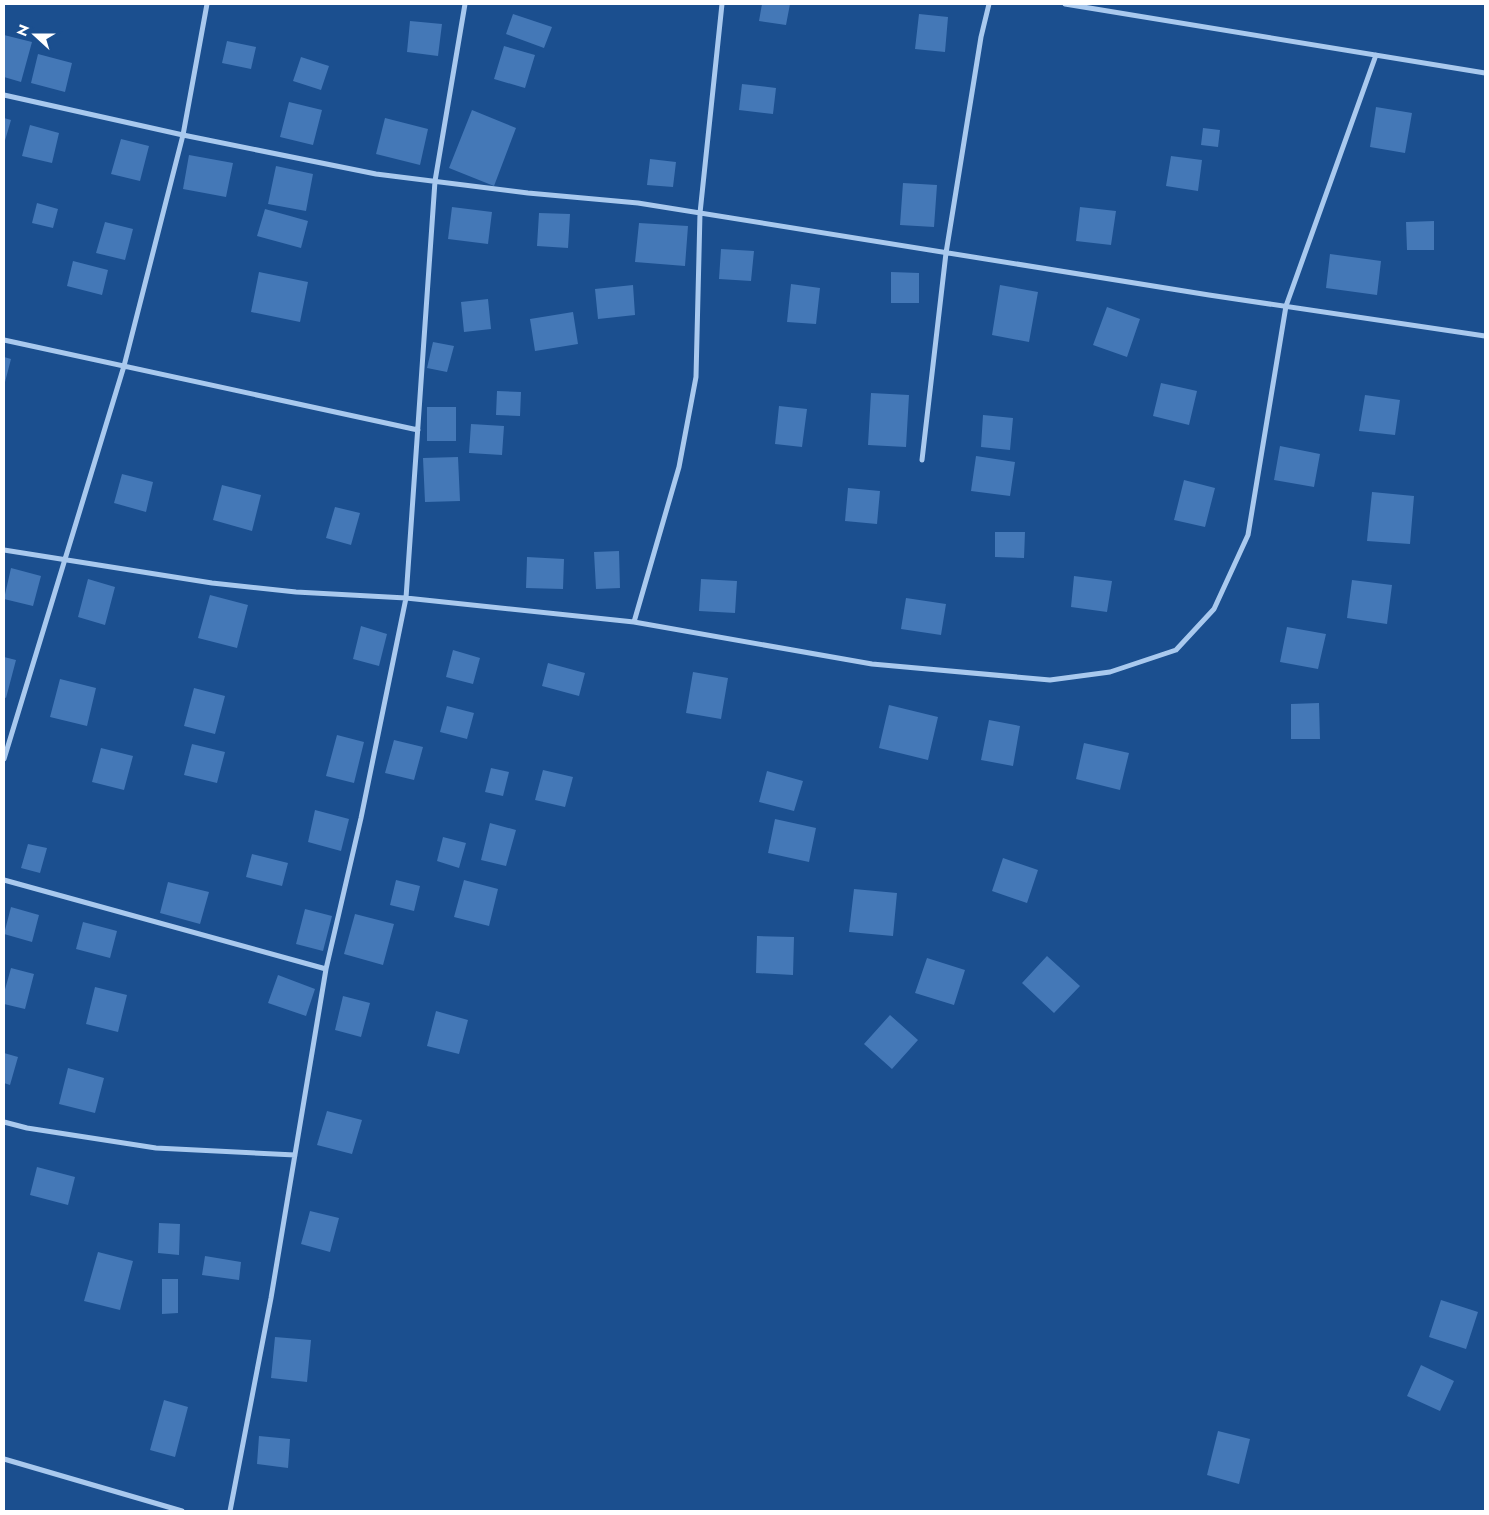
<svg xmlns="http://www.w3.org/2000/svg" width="1489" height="1515" viewBox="0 0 1489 1515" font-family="Jost,sans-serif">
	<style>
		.building { fill: #4478b7 }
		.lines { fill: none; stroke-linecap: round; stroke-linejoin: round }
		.minor { stroke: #a9c9ee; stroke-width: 5 }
	</style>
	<rect width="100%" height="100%" fill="#1b4f8f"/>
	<!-- building -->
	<path class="building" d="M762,4H790L786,25L759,21Z
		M513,14L552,27L544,48L506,34Z
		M919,14L948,17L945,52L915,49Z
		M410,21L442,24L438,56L407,52Z
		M4,35L32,42L21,82L4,77Z
		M227,41L256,47L251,69L222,63Z
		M504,46L535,55L525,88L494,79Z
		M38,54L72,63L65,92L31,83Z
		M301,57L329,66L321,90L293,81Z
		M742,84L776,88L773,114L739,110Z
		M289,102L322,110L313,145L280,137Z
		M1376,107L1412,113L1405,153L1370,147Z
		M472,110L516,128L494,186L449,168Z
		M4,118L11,120L4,144Z
		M385,118L428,129L420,165L376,154Z
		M30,125L59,133L52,163L22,156Z
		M1203,128L1220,130L1218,147L1201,145Z
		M121,139L149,146L140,181L111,174Z
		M189,155L233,163L226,197L183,189Z
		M1171,156L1202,160L1198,191L1166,186Z
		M650,159L676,162L673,187L647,185Z
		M276,166L313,174L306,211L268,204Z
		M903,183L937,185L934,227L900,225Z
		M37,203L58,209L53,228L32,223Z
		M452,207L492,212L488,244L448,239Z
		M1080,207L1116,211L1111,245L1076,241Z
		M265,209L308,221L301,248L257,236Z
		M539,213L570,214L568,248L537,246Z
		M1434,221V250H1407L1406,222Z
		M105,222L133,229L125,260L96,253Z
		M639,223L688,226L685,266L635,262Z
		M721,249L754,251L751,281L719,279Z
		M1330,254L1381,261L1377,295L1326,288Z
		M73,261L108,270L102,295L67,286Z
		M259,272L308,282L300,322L251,312Z
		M891,272L919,273V303H891Z
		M791,284L820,288L816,324L787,322Z
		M633,285L635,315L598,319L595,289Z
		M1000,285L1038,292L1029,342L992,335Z
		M488,299L491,329L464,332L461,302Z
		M1107,307L1140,319L1127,357L1093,345Z
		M573,312L578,344L535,351L530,319Z
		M433,342L454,346L447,372L427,368Z
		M4,357L11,359L4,386Z
		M1161,383L1197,391L1189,425L1153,416Z
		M497,391L521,392L520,416L496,415Z
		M871,393L909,395L906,447L868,445Z
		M1365,395L1400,400L1395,435L1359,431Z
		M779,406L807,409L802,447L775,444Z
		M427,407H456V441H427Z
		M983,415L1013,418L1010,450L981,447Z
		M471,424L504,426L502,455L469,453Z
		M1280,446L1320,454L1314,487L1274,480Z
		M976,456L1015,462L1010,496L971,491Z
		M458,457L460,501L425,502L423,458Z
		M122,474L153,482L146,512L114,503Z
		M1184,480L1215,488L1205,527L1174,520Z
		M222,485L261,495L252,531L213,520Z
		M848,488L880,491L877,524L845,521Z
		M1372,492L1414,496L1410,544L1367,541Z
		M335,507L360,513L351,545L326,538Z
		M995,532H1025L1024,558L995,557Z
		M619,551L620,588L596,589L594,552Z
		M527,557L564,559L563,589L526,588Z
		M11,568L41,576L33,606L4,599Z
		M1074,576L1112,581L1107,612L1071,607Z
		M88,579L115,587L105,625L78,617Z
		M701,579L737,581L735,613L699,611Z
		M1352,580L1392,585L1387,624L1347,618Z
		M210,595L248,605L237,648L198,638Z
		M906,598L946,604L941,635L901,629Z
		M361,626L387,634L379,666L353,659Z
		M1287,627L1326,634L1318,669L1280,662Z
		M453,650L480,658L473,684L446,677Z
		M4,657L16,660L6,698L4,697Z
		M548,663L585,673L579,696L542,686Z
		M693,672L728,678L721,719L686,713Z
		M60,679L96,688L87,726L50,717Z
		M194,688L225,696L215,734L184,726Z
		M1319,703L1320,739H1291V704Z
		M889,705L938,717L928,760L879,748Z
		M447,706L474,713L467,739L440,732Z
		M989,720L1020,726L1013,766L981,760Z
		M337,735L364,742L354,783L326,776Z
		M394,740L423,747L414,780L385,773Z
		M1084,743L1129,753L1120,790L1076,779Z
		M192,744L225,752L217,783L184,775Z
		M101,748L133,756L124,790L92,782Z
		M491,768L509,772L503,796L485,792Z
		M543,770L573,777L565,807L535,800Z
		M767,771L803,781L794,811L759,802Z
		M315,810L349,819L341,851L308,842Z
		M775,819L816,828L809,862L768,853Z
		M490,823L516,830L506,866L481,860Z
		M443,837L466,843L459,868L437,861Z
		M28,844L47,848L40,873L21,868Z
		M252,854L288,863L282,886L246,877Z
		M1003,858L1038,870L1027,903L992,891Z
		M396,880L420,886L414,911L390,905Z
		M464,880L498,889L489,926L454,917Z
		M168,882L209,892L200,924L160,913Z
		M854,889L897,893L893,936L849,932Z
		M11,907L39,915L32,942L4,934Z
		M305,909L332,916L323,951L296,944Z
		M355,914L394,924L383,965L344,954Z
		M83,922L117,931L110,958L76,949Z
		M757,936L794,937L793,975L756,973Z
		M1047,956L1080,986L1054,1013L1022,983Z
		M927,958L965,970L954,1005L915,993Z
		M11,968L34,974L25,1009L4,1004V993Z
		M278,975L315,989L306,1016L268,1003Z
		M95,987L127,995L118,1032L86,1024Z
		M343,996L370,1003L361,1037L335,1030Z
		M436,1011L468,1020L459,1054L427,1046Z
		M890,1015L918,1040L892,1069L864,1044Z
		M4,1053L18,1057L10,1085L4,1083Z
		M68,1068L104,1078L95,1113L59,1104Z
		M327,1111L362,1120L352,1154L317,1145Z
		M37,1167L75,1177L68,1205L30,1195Z
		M310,1211L339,1218L330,1252L301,1244Z
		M159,1223L180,1224L179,1255L158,1253Z
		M98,1252L133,1261L120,1310L84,1301Z
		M205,1256L241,1262L239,1280L202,1275Z
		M162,1279H178V1313L162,1314Z
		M1441,1300L1478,1312L1466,1349L1429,1337Z
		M275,1337L311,1340L307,1382L271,1378Z
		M1421,1365L1454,1381L1440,1411L1407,1396Z
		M164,1400L188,1407L175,1457L150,1450Z
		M1218,1431L1250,1439L1239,1484L1207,1475Z
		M259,1436L290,1439L288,1468L257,1464Z"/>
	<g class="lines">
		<!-- minor -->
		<path class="minor" d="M1065,4L1485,73
			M4,95L183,135L376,174L528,193L638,203L1209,295L1485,336
			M4,340L418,430
			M922,460L946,253L981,37L989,4
			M4,550L212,583L296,592L406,598L634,622L872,664L1050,680L1110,672L1176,650L1214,609L1248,535L1286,306L1376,55
			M634,622L679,467L696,377L700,213L722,4
			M4,759L124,366L183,135L207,4
			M4,880L326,969
			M4,1122L27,1128L156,1148L295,1155
			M4,1459L182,1511
			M230,1511L271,1298L326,969L361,818L406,598L435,181L465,4"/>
	</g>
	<!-- border -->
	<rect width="1489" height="1515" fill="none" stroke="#ffffff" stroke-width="10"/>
	<!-- north arrow -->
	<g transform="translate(35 35) rotate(291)" stroke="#1b4f8f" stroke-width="4" paint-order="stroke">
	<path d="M0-4L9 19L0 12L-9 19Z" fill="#ffffff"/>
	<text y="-8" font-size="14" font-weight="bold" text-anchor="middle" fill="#ffffff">N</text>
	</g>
</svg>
